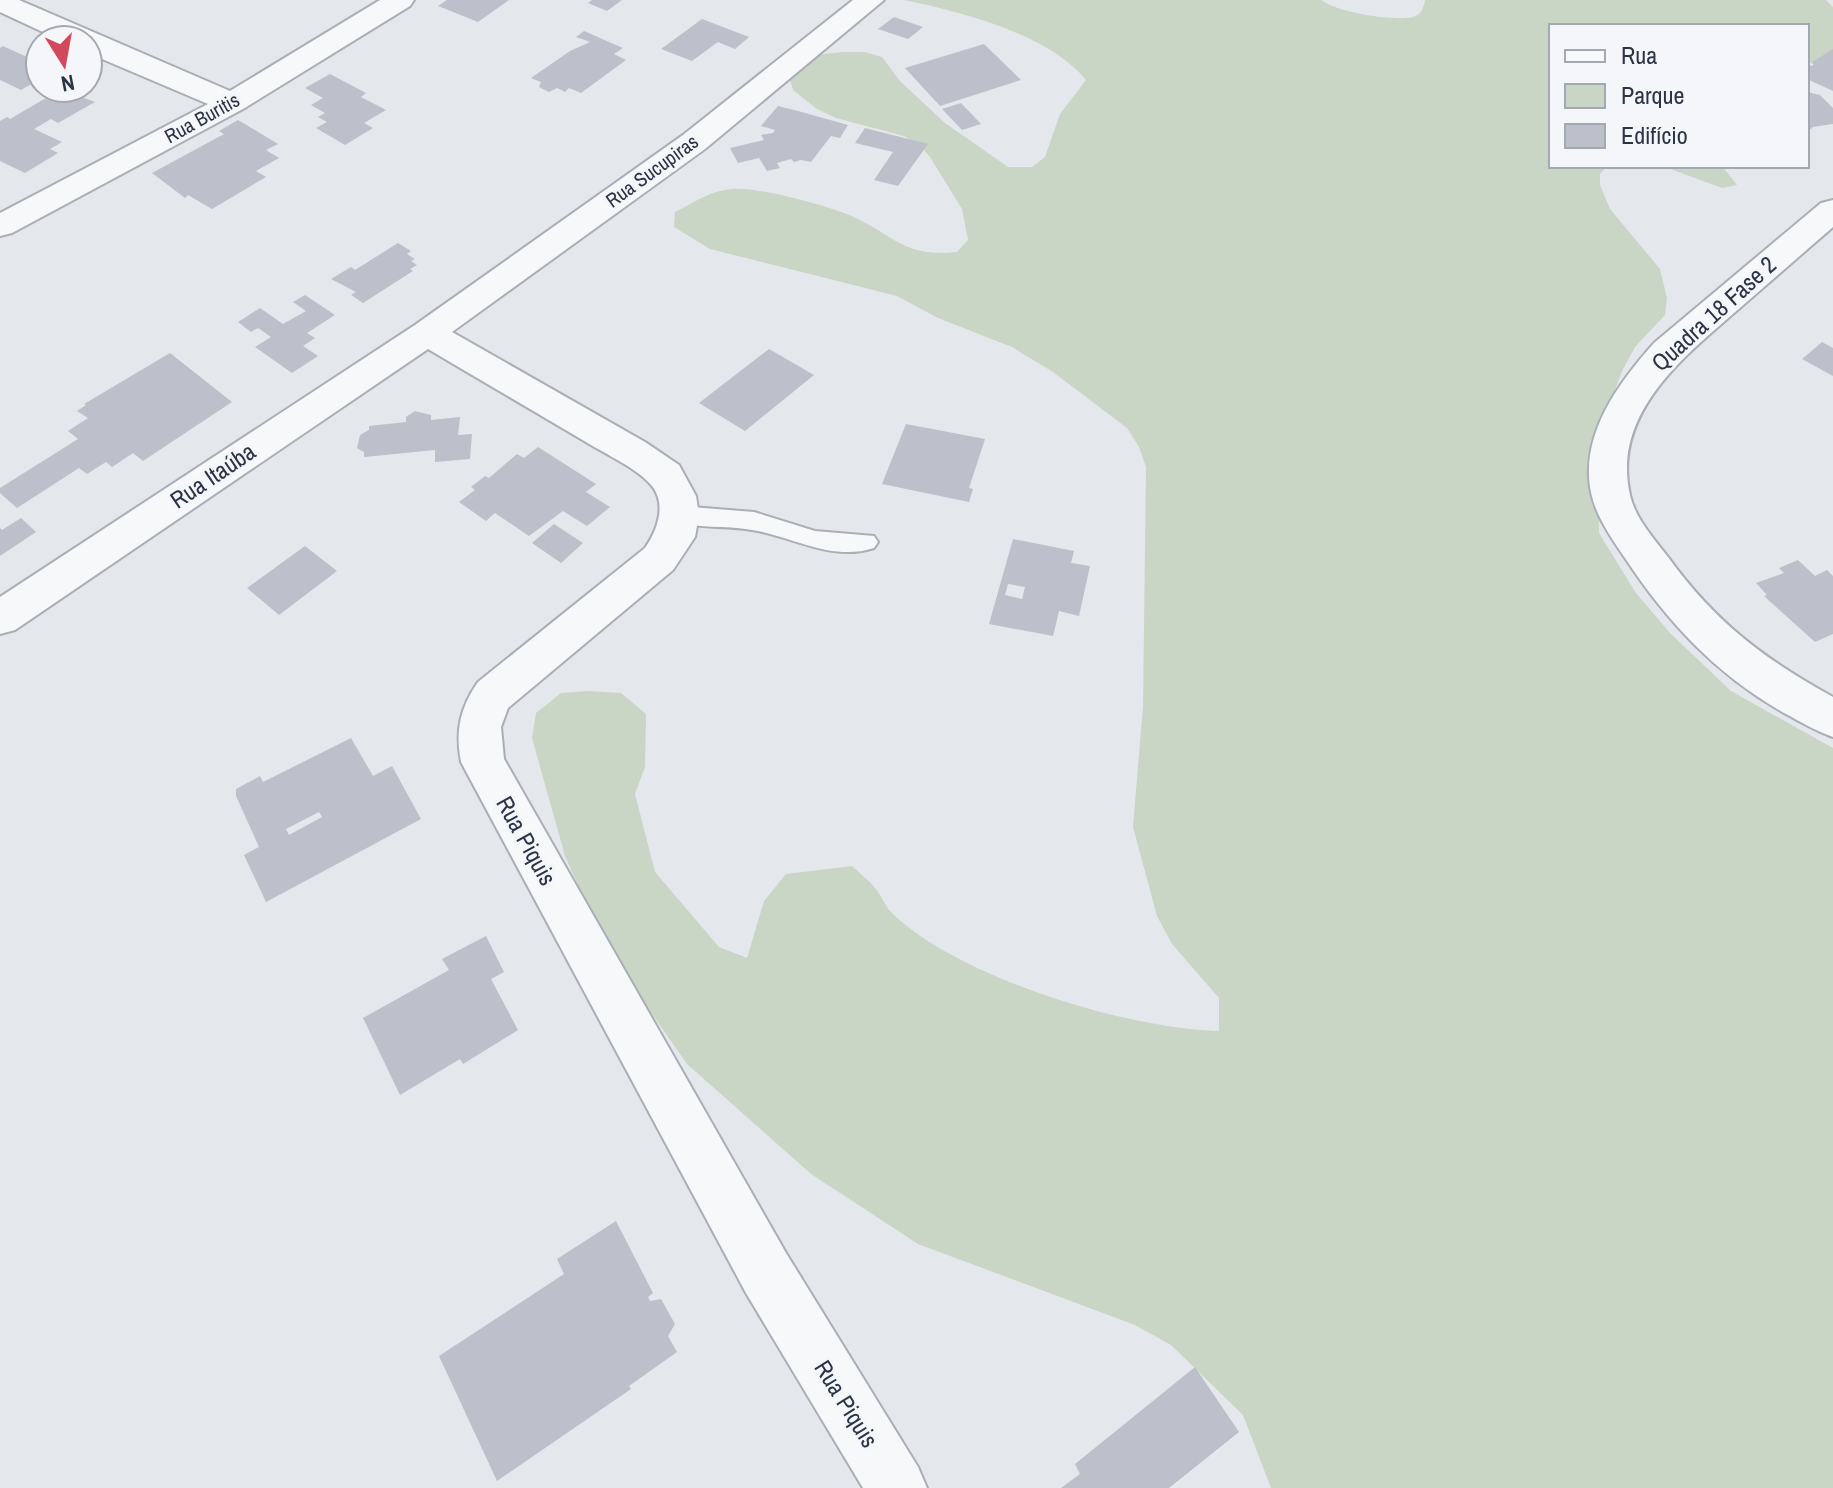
<svg xmlns="http://www.w3.org/2000/svg" width="1833" height="1488" viewBox="0 0 1833 1488" font-family="'Archivo Narrow',sans-serif">
	<style>
		.green { fill: #c9d6c5 }
		.building { fill: #bbc0ca; fill-rule: evenodd }
		.lines { fill: none; stroke-linecap: round; stroke-linejoin: round }
		.lane-casing { stroke: #a9aeb7; stroke-width: 4 }
		.street-casing { stroke: #a9aeb7; stroke-width: 4 }
		.lane { fill: #f7f8fa; fill-rule: evenodd }
		.street { fill: #f7f8fa; fill-rule: evenodd }
		.labels { text-anchor: middle; stroke-width: 6; stroke-linejoin: round; paint-order: stroke }
		.far-street-label { font-size: 20px; fill: #2b3445; stroke: #f4f6f9 }
		.street-label { font-size: 24px; fill: #2b3445; stroke: #f4f6f9 }
	</style>
	<rect width="100%" height="100%" fill="#e4e7ec"/>
	<!-- green -->
	<path class="green" d="M904,0H1322C1334,12 1400,23 1416,16C1422,13 1424,6 1425,0H1826L1833,7V59L1807,63V26H1551V166H1607L1600,174V185L1610,209L1660,269L1667,298L1665,315L1635,347L1622,371L1605,418L1598,450L1599,533L1636,593L1670,633L1731,691L1833,748V1488H1271L1243,1415L1171,1345L1135,1325L918,1244L811,1174L687,1064L608,951L565,856L532,738L536,713L561,693L589,691L621,693L646,714L645,767L635,794L655,872L719,947L747,958L764,901L786,874L852,866C859,873 868,879 874,887C881,894 884,905 891,912C956,977 1128,1029 1219,1031V998L1172,944L1157,916L1133,827L1143,706L1146,467L1139,447L1127,428L1053,372L1012,347L938,318L897,296L710,249L674,227L675,212C693,203 712,190 732,189C756,186 833,207 856,218C898,239 906,257 957,252L968,240L962,209L930,157L919,145L904,136L836,118L817,109L793,90L786,67L797,57L842,52H864L882,57L900,81L945,123L1008,167H1032L1045,157L1060,114L1086,80C1047,33 961,12 904,0Z
		M1662,166H1722L1737,185L1722,188Z"/>
	<!-- building -->
	<path class="building" d="M447,0H509L478,22L438,6Z
		M592,0H622L607,11L588,3Z
		M894,17L923,27L908,39L878,29Z
		M702,19L749,37L735,49L718,42L692,61L661,49Z
		M584,31L623,48L614,54L626,60L581,93L569,88L565,92L557,88L549,92L539,87L541,82L531,78L570,51L590,42L576,37Z
		M984,44L1021,80L940,106L905,68Z
		M3,46L29,58L40,55V86L33,83L21,90L0,80V48Z
		M1833,49V91L1807,79V64L1812,66L1814,64L1811,63Z
		M330,74L366,93L361,97L386,110L364,123L373,128L345,145L316,128L327,122L318,117L325,113L311,105L323,98L305,88Z
		M68,92L95,102L58,123L51,119L34,129L62,142L50,149L58,153L25,173L0,161V121L7,117L10,119L46,98Z
		M1807,92L1820,95L1833,108V124L1813,127L1807,132Z
		M961,103L981,124L962,130L942,109Z
		M778,106L798,111L848,125L840,138L831,136L811,162L801,160L794,162L791,159L777,163L780,168L767,171L759,158L738,163L730,148L764,140L761,135L773,133L775,130L761,126Z
		M238,120L278,144L266,150L279,158L256,171L266,177L212,209L188,195L185,198L152,173L224,134L219,131Z
		M865,128L928,144L898,186L874,180L893,152L855,143Z
		M398,243L411,251L407,254L415,259L411,261L417,265L410,269L413,271L363,303L351,295L356,292L331,279L351,267L355,270Z
		M305,295L335,315L307,333L315,338L303,346L318,356L292,373L255,347L271,337L258,328L251,332L238,322L260,308L283,324L306,311L293,302Z
		M1822,342L1833,348V376L1802,359Z
		M769,349L814,375L745,431L699,403Z
		M170,353L232,402L143,461L133,453L112,467L106,462L87,474L79,468L17,508L0,493V488L78,439L68,431L88,418L77,411L86,405L84,404Z
		M415,411L431,415V420L460,417L458,435L472,434L470,459L435,462V450L364,457V452L357,448L360,435L369,430V426L406,422V417Z
		M906,424L985,439L969,488L973,489L969,502L882,484Z
		M538,447L596,484L586,492L610,507L587,526L563,511L529,536L495,513L486,521L459,502L475,490L471,487L485,476L489,478L517,454L524,458Z
		M21,518L36,532L0,556V528L2,530Z
		M554,524L583,543L561,563L532,543Z
		M1013,539L1074,551L1071,563L1090,566L1079,616L1059,611L1053,636L989,624ZM1008,584L1025,587L1022,599L1005,595Z
		M305,546L337,571L279,615L247,588Z
		M1798,560L1815,576L1827,570L1833,576V634L1815,642L1764,596L1767,595L1756,583L1784,573L1779,568Z
		M351,738L373,776L392,766L421,819L266,902L244,855L259,847L236,796V789L260,776L263,782ZM319,812L322,817L289,835L286,829Z
		M486,936L504,972L491,979L518,1030L463,1064L460,1059L400,1095L363,1018L449,970L442,959Z
		M616,1221L653,1293L648,1297L650,1301L661,1299L675,1324L668,1336L677,1352L629,1386L631,1389L497,1481L439,1356L564,1274L557,1259Z
		M1195,1367L1239,1432L1169,1488H1061L1080,1474L1075,1464Z"/>
	<g class="lines">
		<!-- lane casing -->
		<g class="lane-casing">
			<path id="lane" d="M679,506L754,512L815,531L874,536L878,542L874,548C832,562 792,536 752,530C725,525 697,529 671,521L667,515L671,509Z"/>
		</g>
		<!-- street casing -->
		<g class="street-casing">
			<path id="street" d="M0,0H19L230,91L380,0H414L410,6L243,109L12,233L0,236V213L208,104L88,53V40H60L0,12Z
				M853,0H884L705,149L452,332L645,442L679,465L696,496L699,515L695,537L673,570L508,708L501,727L504,759L786,1253L918,1467L927,1488H863L746,1293L461,762C455,731 460,708 478,682L645,548C657,531 667,505 652,486C637,468 607,455 586,442C533,411 481,380 428,349L15,630L0,634V597L415,325L683,135Z
				M1833,200V227C1802,254 1772,280 1741,307C1686,355 1611,412 1630,495C1635,518 1654,539 1668,557C1715,622 1764,659 1833,697V737C1816,731 1801,722 1784,713C1716,674 1668,623 1625,558C1608,533 1590,508 1589,476C1587,425 1622,379 1654,343L1821,203Z"/>
		</g>
		<!-- lane -->
		<use href="#lane" class="lane"/>
		<!-- street -->
		<use href="#street" class="street"/>
	</g>
	<g class="labels">
		<!-- far-street labels -->
		<g class="far-street-label">
			<text transform="translate(202 118) rotate(-29)" y="7">Rua Buritis</text>
			<text transform="translate(652 171) rotate(-36)" y="7">Rua Sucupiras</text>
		</g>
		<!-- street labels -->
		<g class="street-label">
			<text transform="translate(1714 314) rotate(-42)" y="8">Quadra 18 Fase 2</text>
			<text transform="translate(213 476) rotate(-34)" y="8">Rua Itaúba</text>
			<text transform="translate(526 841) rotate(61)" y="8">Rua Piquis</text>
			<text transform="translate(846 1404) rotate(58)" y="8">Rua Piquis</text>
		</g>
	</g>
	<!-- legend -->
	<rect x="1549" y="24" width="260" height="144" fill="#f4f6f9" stroke="#a4a8b1" stroke-width="2"/>
	<rect x="1565" y="50" width="40" height="12" fill="#f7f8fa" stroke="#a4a8b1" stroke-width="2"/>
	<text x="1621" y="64" font-size="24" fill="#2b3445">Rua</text>
	<rect x="1565" y="84" width="40" height="24" fill="#c9d6c5" stroke="#a4a8b1" stroke-width="2"/>
	<text x="1621" y="104" font-size="24" fill="#2b3445">Parque</text>
	<rect x="1565" y="124" width="40" height="24" fill="#bbc0ca" stroke="#a4a8b1" stroke-width="2"/>
	<text x="1621" y="144" font-size="24" fill="#2b3445">Edifício</text>
	<!-- north arrow -->
	<g transform="translate(64 64) rotate(169)"><circle r="38" fill="#f4f6f9" stroke="#a4a8b1" stroke-width="2"/>
	<path d="M0-6L14 30L0 20L-14 30Z" fill="#d1495b"/>
	<text y="-12" font-size="22" font-weight="bold" text-anchor="middle" fill="#2b3445">N</text>
	</g>
</svg>
